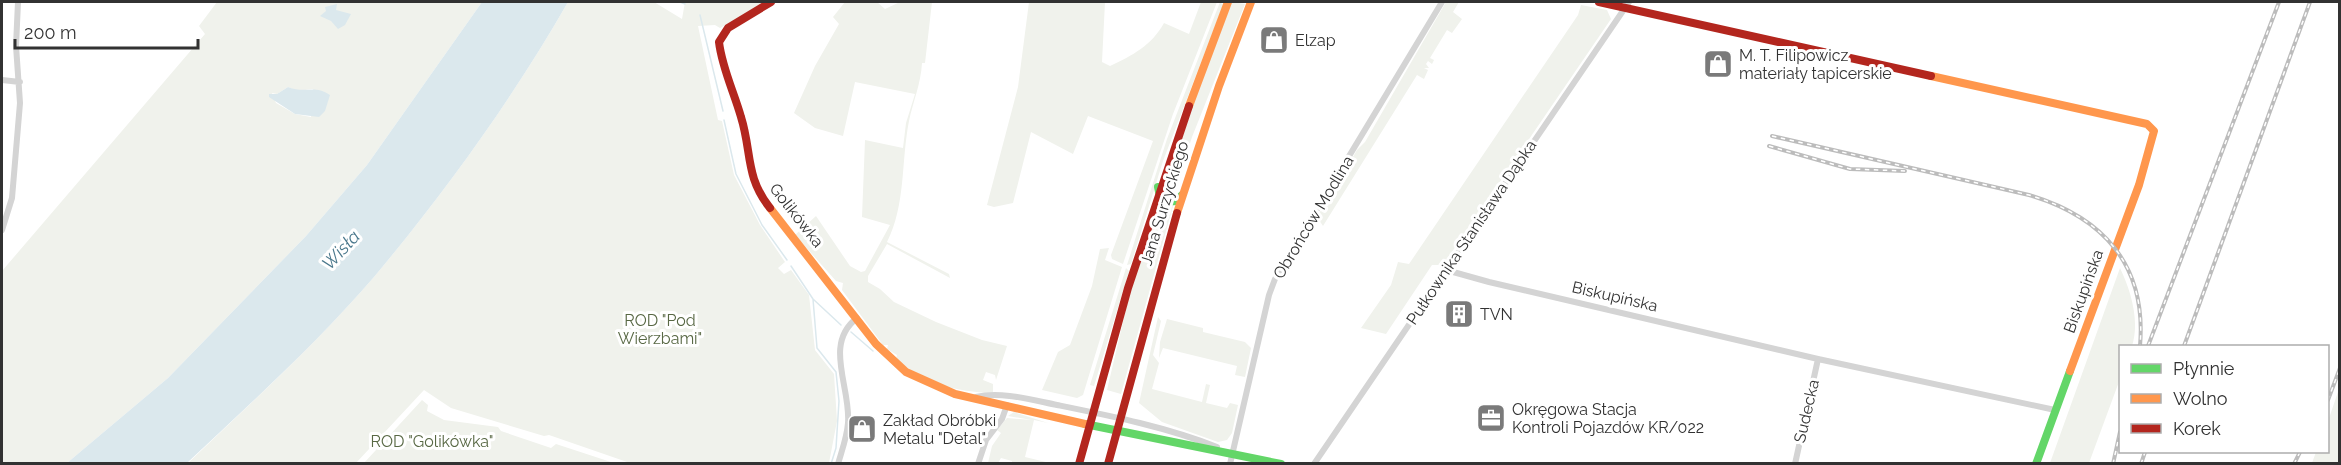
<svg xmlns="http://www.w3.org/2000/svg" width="2341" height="465" viewBox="0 0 2341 465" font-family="Raleway,sans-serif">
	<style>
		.green { fill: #f0f2ec; fill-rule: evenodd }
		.water { fill: #dbe8ed }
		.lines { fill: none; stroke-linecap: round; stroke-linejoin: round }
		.stream { stroke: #dbe8ed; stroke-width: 1.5 }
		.street { stroke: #d4d4d4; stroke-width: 6 }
		.fast { stroke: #63d668; stroke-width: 8 }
		.slow { stroke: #ff974d; stroke-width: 8 }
		.jam { stroke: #b3261e; stroke-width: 8 }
		.rail-casing { stroke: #bcbcbc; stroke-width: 4 }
		.rail { stroke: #fff; stroke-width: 1.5; stroke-dasharray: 4.5; stroke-linecap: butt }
		.labels { text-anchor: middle; stroke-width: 6; stroke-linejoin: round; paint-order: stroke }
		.poi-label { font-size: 16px; fill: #323232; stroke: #fff; text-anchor: start }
		.street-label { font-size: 16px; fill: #323232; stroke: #fff }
		.park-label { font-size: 16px; fill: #586844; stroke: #fff }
		.water-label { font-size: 18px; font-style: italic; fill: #49778b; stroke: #fff }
	</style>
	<rect width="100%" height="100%" fill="#fff"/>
	<!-- green -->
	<path class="green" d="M217,2H482L367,165L306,236L168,378L67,463L2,464V271L205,34L199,26ZM288,87L297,91L313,89L311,117L295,114L276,103L272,93L277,94Z
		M568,2H654L682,19L685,2H767L720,28L715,25L698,26L718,120L722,121L734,175L760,225L785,262L778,268L784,274L791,270L809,295L815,350L834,374L837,421L829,463H630L549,435L544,436L451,408L424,390L356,463L187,464C251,403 317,343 374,277C446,191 513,98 568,2Z
		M845,2H877L885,9L900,2H932L925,63H922C921,83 913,102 909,121C901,161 906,205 887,242L949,274L950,278L887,244L868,276V282L880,289L894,302L936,322L982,340L1007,346L996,380L995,375L986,372L983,380L993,384V393C956,392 924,383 896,359L897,355L887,349L888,345H883L842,290L843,283L836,281L795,235L816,216L850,266L861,272L865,271L890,225L862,217L865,140L903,148L906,123L915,94L855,82L843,136L815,128L794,113L815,66L839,24L833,17Z
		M1029,2H1105L1102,62L1110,66C1133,55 1151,46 1164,23L1189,34L1201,2H1217L1173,114L1123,264L1112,259L1111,255L1153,141L1088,116L1073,154L1031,132L1013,203L994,207L987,205L1018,87Z
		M1220,2L1223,5L1163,161L1131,264L1127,265L1167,139Z
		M1232,2L1245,4L1192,137L1173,196L1168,199L1163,194L1195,96Z
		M1446,2H1459L1453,12L1462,19L1452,33L1447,30L1430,58L1434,60L1432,64L1428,61L1426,64L1429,68H1424L1428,70L1424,79L1417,75L1323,226L1317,217L1357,150L1365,142Z
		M1581,5L1607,10L1611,19L1443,265H1432L1386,334L1361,328L1391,285L1398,262L1409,264L1578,15Z
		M1157,201L1163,206H1173L1121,394L1107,390L1131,288Z
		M1109,248L1105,260L1122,267L1083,395L1077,398L1042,390L1058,352L1070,345L1092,286L1100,249Z
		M1126,268L1129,271L1094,386L1090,385Z
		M2120,268C2131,291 2140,321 2132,346H2120V379L2089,463H2050Z
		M1158,317L1161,321L1153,355L1159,363L1152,389L1202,402L1206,384L1210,385L1206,403L1227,408L1230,403L1238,405L1232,433L1227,440L1218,442L1162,422L1139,403Z
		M1167,319L1203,328V332L1245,342L1251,348L1245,377L1235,375L1237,366L1163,348L1159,358L1160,342Z
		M2339,389V463H2312L2316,452H2328V421Z
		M422,400L428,405L427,411L444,420L498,427L501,431L551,448L556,444L614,463H364Z
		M1014,412L1048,423L1034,420L1025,457L1050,463H1012V461L1001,458L998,463H988L992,446L1001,433L997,430L1007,418L1032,420L1008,416Z"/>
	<!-- water -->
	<path class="water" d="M482,2H568C513,98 446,191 374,277C317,343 251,403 187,463H67L168,378L306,236L367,165Z
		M337,4L336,10L351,14L345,25L338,29L331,21L320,16L326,11L325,7Z
		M288,87C306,94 314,84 330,95L325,111L319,117L295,114L269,97V94H277Z"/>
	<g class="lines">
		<!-- stream -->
		<path class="stream" d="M680,2L685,4
			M700,15L723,111
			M724,120L736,174L762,225L787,260
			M791,266L813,299L841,325
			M813,299L817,348L836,372L839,401L836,448L831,464
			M851,332L873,351"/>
		<!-- street -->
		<path class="street" d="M2,80L20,82
			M2,230L12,198L20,103L16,46L18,2
			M1446,270L1489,282L1818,359L2055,410
			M976,397C1001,391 1032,400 1057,405C1111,416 1166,427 1217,447
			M838,464C842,450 847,437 848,423C851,387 823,344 857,318
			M978,464L986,440L1002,419L1007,405
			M1230,464L1269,295L1275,279L1442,2
			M1314,464L1629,2
			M1795,464L1818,359"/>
		<!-- fast -->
		<path class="fast" d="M1158,187L1160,197L1166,202L1176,201L1182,195
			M1085,424L1281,464
			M2036,464L2070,371"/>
		<!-- slow -->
		<path class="slow" d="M1931,76L2147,124L2154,131L2139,185L2070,371
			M1189,106L1228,2
			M770,208L876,344L906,372L955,394L1085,424
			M1177,213L1219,86L1251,2"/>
		<!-- jam -->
		<path class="jam" d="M1599,2L1931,76
			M770,208C745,177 752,152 741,117C734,92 722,68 719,42L728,28L771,2
			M1079,464L1128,288L1189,106
			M1108,464L1177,213"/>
		<!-- rail casing -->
		<g class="rail-casing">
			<path id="rail" d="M1772,136L2029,195C2103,217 2147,265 2140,346
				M1769,146L1850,169L1905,171
				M2148,346L2279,2
				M2184,346L2310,2
				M2328,400L2340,368
				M2113,464L2120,432
				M2141,464L2145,452
				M2294,464L2300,452"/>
		</g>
		<!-- rail -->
		<use href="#rail" class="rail"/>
	</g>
	<!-- icons -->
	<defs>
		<g id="shop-square" transform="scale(1.5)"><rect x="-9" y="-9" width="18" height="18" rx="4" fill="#7a7a7a" stroke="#fff"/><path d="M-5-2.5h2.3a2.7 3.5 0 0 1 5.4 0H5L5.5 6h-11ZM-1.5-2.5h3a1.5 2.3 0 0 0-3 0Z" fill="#fff"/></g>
		<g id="building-square" transform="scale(1.5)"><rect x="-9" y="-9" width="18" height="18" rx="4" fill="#7a7a7a" stroke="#fff"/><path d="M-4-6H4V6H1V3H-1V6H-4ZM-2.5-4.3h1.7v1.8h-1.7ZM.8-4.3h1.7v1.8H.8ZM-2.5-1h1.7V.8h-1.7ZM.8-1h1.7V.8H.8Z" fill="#fff"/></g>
		<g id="office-square" transform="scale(1.5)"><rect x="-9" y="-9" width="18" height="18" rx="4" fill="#7a7a7a" stroke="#fff"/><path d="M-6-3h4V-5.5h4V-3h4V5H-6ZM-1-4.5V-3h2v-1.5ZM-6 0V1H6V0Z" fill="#fff"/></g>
	</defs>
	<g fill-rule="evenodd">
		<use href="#shop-square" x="1274" y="40"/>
		<use href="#shop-square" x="1718" y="64"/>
		<use href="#building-square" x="1459" y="314"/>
		<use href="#office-square" x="1491" y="418"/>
		<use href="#shop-square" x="862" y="429"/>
	</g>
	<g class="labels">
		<!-- poi labels -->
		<g class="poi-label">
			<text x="1295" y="46">Elzap</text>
			<text x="1739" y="61">M. T. Filipowicz<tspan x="1739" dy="18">materiały tapicerskie</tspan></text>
			<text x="1480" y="320">TVN</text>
			<text x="1512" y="415">Okręgowa Stacja<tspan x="1512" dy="18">Kontroli Pojazdów KR/022</tspan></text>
			<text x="883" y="426">Zakład Obróbki<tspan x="883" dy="18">Metalu "Detal"</tspan></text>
		</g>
		<!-- street labels -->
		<g class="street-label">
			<text transform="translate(1164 203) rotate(-73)" y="6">Jana Surzyckiego</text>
			<text transform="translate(797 215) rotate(52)" y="6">Golikówka</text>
			<text transform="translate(1313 217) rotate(-59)" y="6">Obrońców Modlina</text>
			<text transform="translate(1471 232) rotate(-56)" y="6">Pułkownika Stanisława Dąbka</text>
			<text transform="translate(2083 291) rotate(-70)" y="6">Biskupińska</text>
			<text transform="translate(1615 296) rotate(13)" y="6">Biskupińska</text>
			<text transform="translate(1806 411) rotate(-77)" y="6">Sudecka</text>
		</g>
		<!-- park labels -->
		<g class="park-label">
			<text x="660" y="326">ROD "Pod<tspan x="660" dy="18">Wierzbami"</tspan></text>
			<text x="432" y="447">ROD "Golikówka"</text>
		</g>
		<!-- water labels -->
		<g class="water-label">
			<text transform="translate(341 250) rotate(-47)" y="6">Wisła</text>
		</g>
	</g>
	<!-- border -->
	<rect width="2341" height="465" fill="none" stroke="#323232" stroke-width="6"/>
	<!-- legend -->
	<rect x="2119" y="345" width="210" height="108" fill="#ffffff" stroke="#adadad" stroke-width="1.5"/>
	<rect x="2131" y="364" width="30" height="9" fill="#63d668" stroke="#adadad" stroke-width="1.5"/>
	<text x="2173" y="375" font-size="18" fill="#323232">Płynnie</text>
	<rect x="2131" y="394" width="30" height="9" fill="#ff974d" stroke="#adadad" stroke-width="1.5"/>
	<text x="2173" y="405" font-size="18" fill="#323232">Wolno</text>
	<rect x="2131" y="424" width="30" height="9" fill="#b3261e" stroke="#adadad" stroke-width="1.5"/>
	<text x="2173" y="435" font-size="18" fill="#323232">Korek</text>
	<!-- scale -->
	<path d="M15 39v9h183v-9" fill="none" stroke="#323232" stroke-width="3"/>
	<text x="24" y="39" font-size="18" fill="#323232" stroke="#ffffff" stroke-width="4.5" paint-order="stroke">200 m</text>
</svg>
